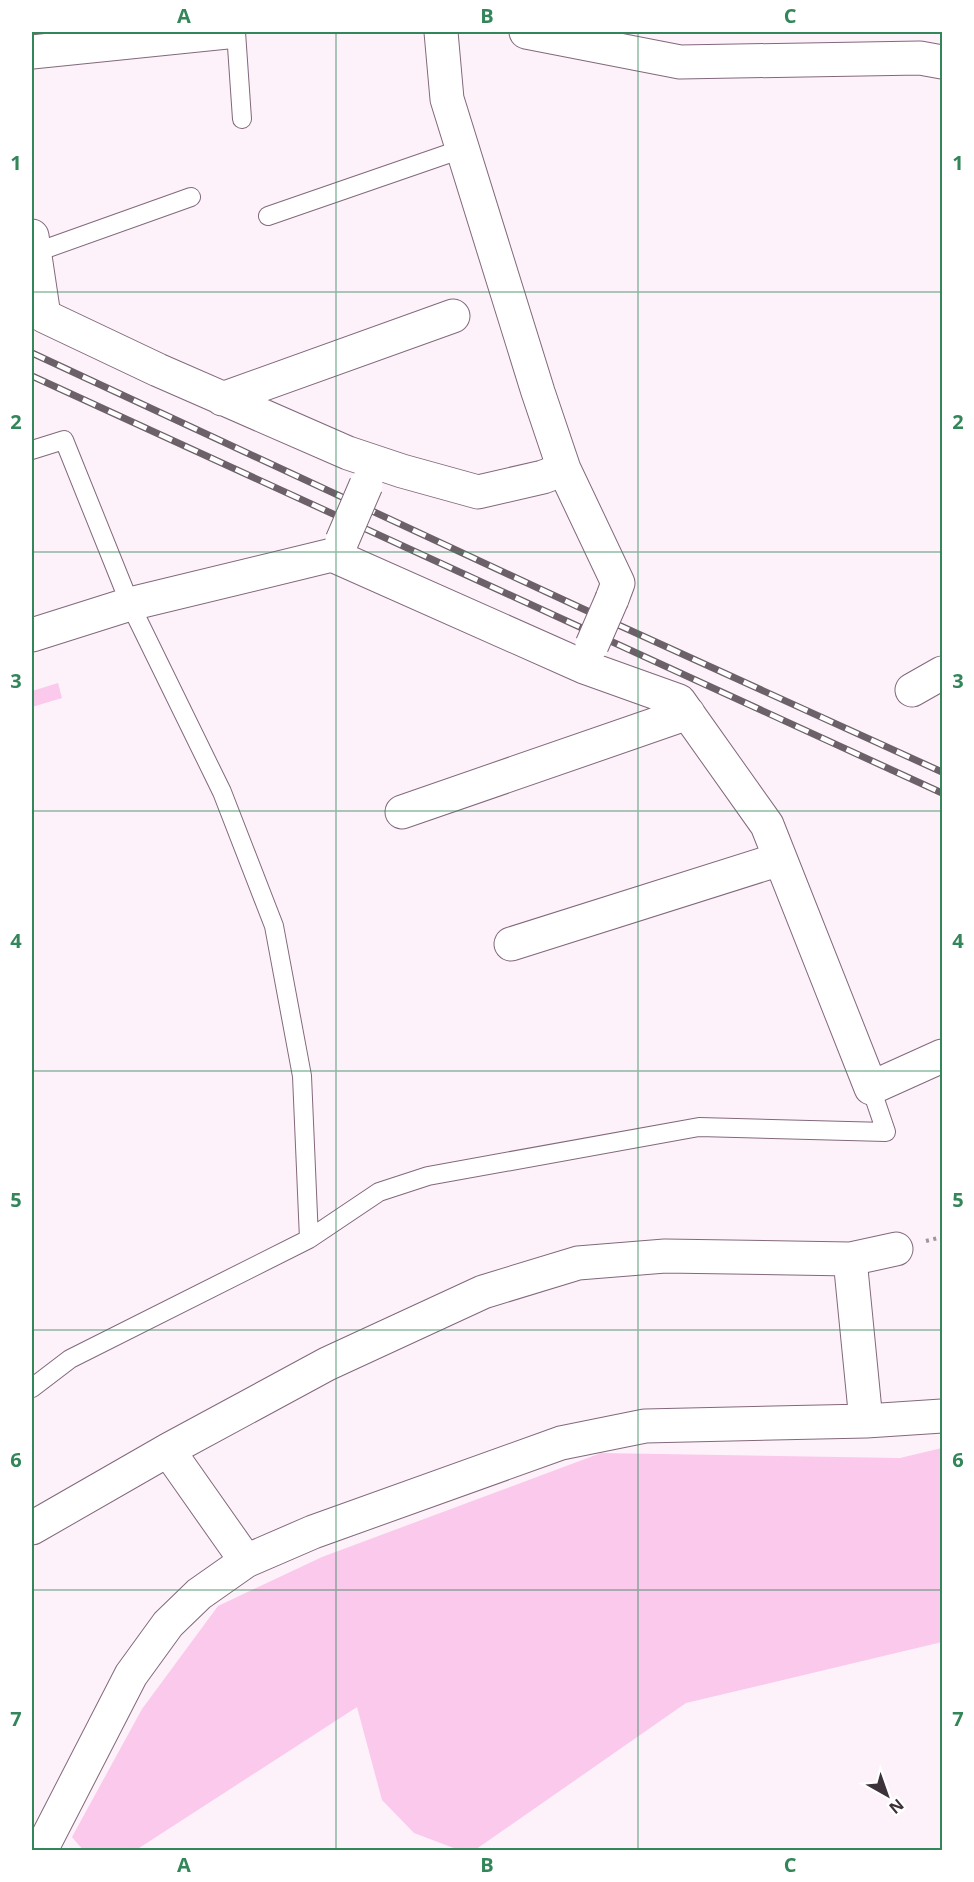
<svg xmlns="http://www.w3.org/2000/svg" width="974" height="1882" viewBox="0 0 974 1882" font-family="'Open Sans',sans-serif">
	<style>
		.green { fill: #fac9ec }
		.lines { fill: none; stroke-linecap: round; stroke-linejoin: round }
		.service-casing { stroke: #82687b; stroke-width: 20 }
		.minor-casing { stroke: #82687b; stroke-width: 35 }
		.path { stroke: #a1959d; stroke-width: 4; stroke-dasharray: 3 4.5; stroke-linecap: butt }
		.service { stroke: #fff; stroke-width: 18 }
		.minor { stroke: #fff; stroke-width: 33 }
		.rail-casing { stroke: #6d6169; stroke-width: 7 }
		.rail { stroke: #fff; stroke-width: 4.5; stroke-dasharray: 14; stroke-linecap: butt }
		.minor-bridge-casing { stroke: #82687b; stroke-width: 35; stroke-linecap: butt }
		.minor-bridge { stroke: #fff; stroke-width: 33 }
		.grid { fill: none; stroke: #328659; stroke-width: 1.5; stroke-opacity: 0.55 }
		.neatline { fill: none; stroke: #328659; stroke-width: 2 }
		.grid-label { font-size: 20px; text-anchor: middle; font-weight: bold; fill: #328659 }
	</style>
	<rect width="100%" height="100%" fill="#fdf2fa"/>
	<!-- green -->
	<path class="green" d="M58,683L62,698L32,707V691Z
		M942,1448V1642L686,1703L475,1850H459L414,1833L382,1800L357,1707L136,1850H83L72,1837L142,1709L218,1606L322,1557L601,1453L900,1458Z"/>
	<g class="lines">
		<!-- service casing -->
		<g class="service-casing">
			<path id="service" d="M236,32L242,119
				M268,216L462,149
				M34,253L191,197
				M32,450L64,440L130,604L222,792L274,926L302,1076L309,1239
				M32,1388L70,1359L309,1239L379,1192L428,1176L699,1127L886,1132L871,1088"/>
		</g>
		<!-- minor casing -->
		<g class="minor-casing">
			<path id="minor" d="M526,32L680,62L920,58L942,62
				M32,52L227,32
				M32,236L44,316L158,370L348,453L402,471L478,492L543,477L564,469L538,392L447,99L441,32
				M222,399L453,316
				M564,469L618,583L612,599
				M32,635L130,604L332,555L584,667L679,701L767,825L871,1088L942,1056
				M912,690L942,673
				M402,812L688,713
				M511,944L780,859
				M850,1259L866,1421
				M168,1450L246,1561
				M32,1528L168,1450L327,1364L483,1292L578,1263L665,1256L850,1259L896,1249
				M41,1850L131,1675L168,1624L199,1594L246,1561L313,1532L561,1443L645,1426L866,1421L942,1416"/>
		</g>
		<!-- path -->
		<path class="path" d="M926,1241L942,1237"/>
		<!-- service -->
		<use href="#service" class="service"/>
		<!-- minor -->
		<use href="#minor" class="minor"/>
		<!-- rail casing -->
		<g class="rail-casing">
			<path id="rail" d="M32,353L581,608L942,772
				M32,376L942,793"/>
		</g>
		<!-- rail -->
		<use href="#rail" class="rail"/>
		<!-- minor-bridge casing -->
		<g class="minor-bridge-casing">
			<path id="minor-bridge" d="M342,541L366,485
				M592,645L612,599"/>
		</g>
		<!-- minor-bridge -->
		<use href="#minor-bridge" class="minor-bridge"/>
	</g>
	<!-- grid -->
	<path class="grid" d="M336,32V1850M638,32V1850M32,292H942M32,552H942M32,811H942M32,1071H942M32,1330H942M32,1590H942"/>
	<!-- border -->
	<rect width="974" height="1882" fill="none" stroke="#ffffff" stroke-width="66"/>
	<!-- north arrow -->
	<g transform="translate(887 1795) rotate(140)" stroke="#ffffff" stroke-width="4.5" paint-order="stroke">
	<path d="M0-4.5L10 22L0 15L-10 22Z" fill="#3e323a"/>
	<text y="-9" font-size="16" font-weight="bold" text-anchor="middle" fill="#3e323a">N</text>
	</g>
	<rect x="33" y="33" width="908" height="1816" class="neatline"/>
	<g class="grid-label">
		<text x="184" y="23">A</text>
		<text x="487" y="23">B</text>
		<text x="790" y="23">C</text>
		<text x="16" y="170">1</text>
		<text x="958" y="170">1</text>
		<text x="16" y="429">2</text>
		<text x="958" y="429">2</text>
		<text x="16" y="688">3</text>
		<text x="958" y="688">3</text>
		<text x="16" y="948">4</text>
		<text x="958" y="948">4</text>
		<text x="16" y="1207">5</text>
		<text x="958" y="1207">5</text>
		<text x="16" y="1467">6</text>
		<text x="958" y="1467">6</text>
		<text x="16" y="1726">7</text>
		<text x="958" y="1726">7</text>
		<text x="184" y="1872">A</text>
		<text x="487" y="1872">B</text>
		<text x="790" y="1872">C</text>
	</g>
</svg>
